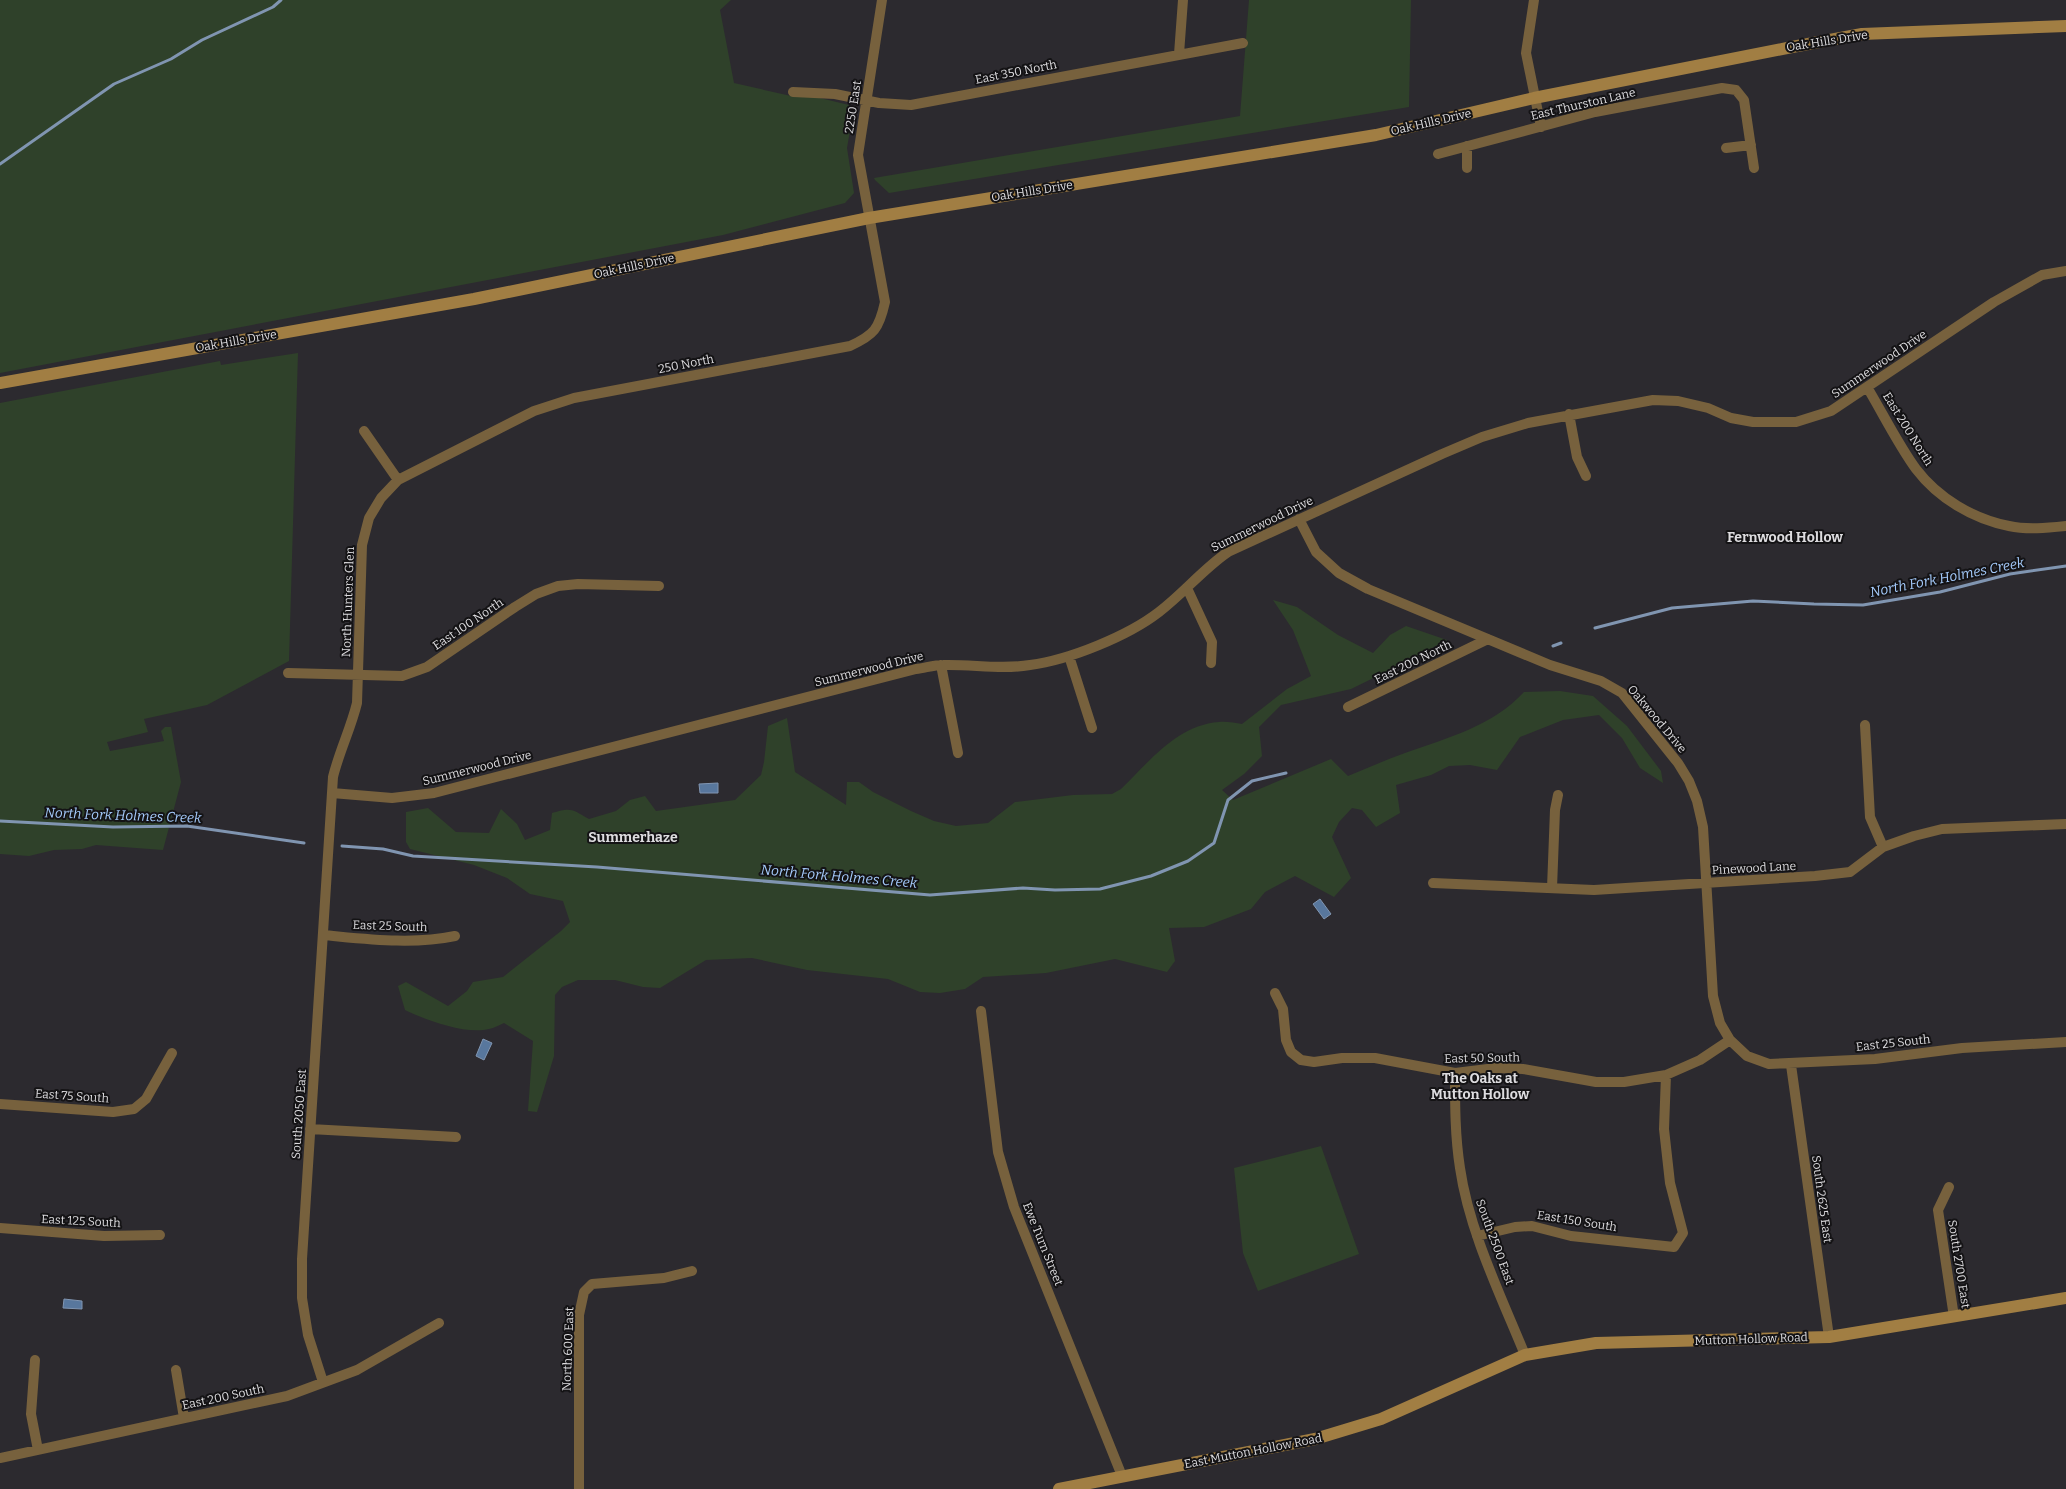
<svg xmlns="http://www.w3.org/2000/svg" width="2066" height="1489" viewBox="0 0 2066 1489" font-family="Bitter,serif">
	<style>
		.green { fill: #2f412a }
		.water { fill: #58779d; stroke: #8095b1 }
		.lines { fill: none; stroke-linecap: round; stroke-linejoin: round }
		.stream { stroke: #8095b1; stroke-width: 3 }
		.street { stroke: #77613d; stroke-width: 10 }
		.secondary { stroke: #a17e43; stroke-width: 12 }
		.labels { text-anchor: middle; stroke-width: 4; stroke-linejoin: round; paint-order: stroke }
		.street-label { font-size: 12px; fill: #dddcdf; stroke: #141315 }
		.neighbourhood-label { font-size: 14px; font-weight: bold; fill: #dddcdf; stroke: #141315 }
		.water-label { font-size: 14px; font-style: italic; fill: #a4cafb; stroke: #141315 }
	</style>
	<rect width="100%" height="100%" fill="#2c2a2f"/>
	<!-- green -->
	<path class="green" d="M0,0H731L720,10L734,83L791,96L816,97L849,105L853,113L847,148L854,193L845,203L723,235L0,373Z
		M1249,0H1411L1409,107L889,193L875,180L874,178L1240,116Z
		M298,353L289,661L207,705L144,719L148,732L107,742L110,751L164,741L161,731L165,727H171L181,782L163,850L96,845L82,849L54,850L29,856L0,854V403L220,361L221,365Z
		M1273,600L1297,607L1338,635L1373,653L1390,635L1406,626L1447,640L1402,664L1351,689L1281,705L1259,727L1262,756L1244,774L1222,790L1233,800L1331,759L1348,776C1367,768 1386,760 1405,753C1447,738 1493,726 1524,692L1560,691L1593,696L1627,726L1661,771L1663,783L1640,768L1622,738L1599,715L1563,720L1520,737L1497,770L1470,765L1449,766L1431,775L1396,785L1400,813L1376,827L1362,810L1352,808L1339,822L1332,837L1351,878L1334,897L1295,876L1265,892L1251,909L1204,927L1169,928L1175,961L1167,972L1115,959L1046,973L983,977L965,989L940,993L920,992L888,979L807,970L752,958L706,960L660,988L643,987L615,980H578L562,987L555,995L554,1056L537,1112L528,1111L533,1041L504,1023C499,1025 494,1028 489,1029C466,1035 426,1020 405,1010L398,986L406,982L448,1006L467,991L473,982L503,977L561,931L570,922L563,901L530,894L507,878L474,865L410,849L406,842V812L428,808L456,832L489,833L501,809L517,824L525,840L550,830L552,813C571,807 572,809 589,819L616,811L630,800L645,796L656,811L735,800L761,775L764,762L768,726L787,718L795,772L846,805L847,782H859L873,792L911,811L934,821L956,826L988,823L1015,802L1073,795L1112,794L1121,789C1149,762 1177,725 1219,722C1226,721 1235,723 1242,724L1287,689L1311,676L1293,630Z
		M1321,1146L1359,1254L1258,1291L1243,1253L1234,1168Z"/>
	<!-- water -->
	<path class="water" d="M718,783V793H700L699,784Z
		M1320,899L1331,914L1324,919L1313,904Z
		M483,1039L492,1043L484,1060L476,1056Z
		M64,1299L82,1301V1309L63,1308Z"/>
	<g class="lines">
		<!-- stream -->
		<path class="stream" d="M0,164L114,84L171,59L202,40L273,7L281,0
			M1595,628L1672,608L1753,601L1814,604L1863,605L1940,592L2010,574L2066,566
			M1553,646L1561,643
			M0,821L113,827L187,826L304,843
			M342,846L383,849L413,856L597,867L930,895L1023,888L1055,890L1100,889L1151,876L1188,861L1214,843L1228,800L1252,781L1286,773"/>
		<!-- street -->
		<path class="street" d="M1534,0L1526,53L1541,127
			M1179,54L1183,0
			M793,92L835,94L879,103L911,105L1243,43
			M1467,146V168
			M1726,148L1751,145
			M1438,154L1595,112L1722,88L1736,90L1744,100L1754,168
			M1867,387C1882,412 1899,446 1916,469C1938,498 1973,519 2009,526C2027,530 2047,528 2066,526
			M1569,414L1577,457L1586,476
			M364,431L398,480
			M1299,519L1316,552L1339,573L1368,589L1550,665L1601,681L1622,693L1678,763L1689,781L1697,801L1703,827L1713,996L1720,1023L1730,1040L1747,1056L1769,1064L1875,1059L1962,1048L2066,1042
			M1187,588L1212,642L1211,663
			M1069,656L1092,728
			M941,665L958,753
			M288,673L402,676L427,667L515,607L536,594L558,586L578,584L659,586
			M1348,707L1488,639
			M1865,725L1870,817L1883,847
			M332,793L392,798L434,793L916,669C925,668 934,665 943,665C972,664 1001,670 1030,665C1069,660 1128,636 1159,612C1184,593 1203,569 1228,552L1442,454L1482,437L1528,423L1653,400L1678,401L1708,408L1731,418L1753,422H1796L1831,411L1994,302L2042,275L2066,271
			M1433,883L1594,890L1815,876L1850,872L1883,847L1914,836L1942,829L2066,824
			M1552,888L1555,810L1558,795
			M323,935C367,939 412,945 455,936
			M1275,993L1283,1009L1286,1040L1291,1052L1301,1060L1314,1062L1342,1058H1375L1455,1073L1496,1068L1523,1069L1596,1082H1624L1666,1075L1700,1060L1730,1040
			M981,1011L998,1152L1014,1207L1122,1476
			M1791,1065L1829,1337
			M1455,1073C1455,1105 1455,1136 1460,1168C1469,1231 1501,1296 1525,1355
			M0,1104L113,1112L134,1109L146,1099L172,1053
			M310,1129L456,1137
			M1949,1187L1938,1210L1954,1317
			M0,1228L104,1236L160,1235
			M1477,1236L1515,1227L1532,1226L1571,1236L1674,1247L1683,1233L1670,1183L1664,1129L1666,1075
			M35,1360L31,1414L38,1450
			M176,1370L184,1418
			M323,1382L308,1335L302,1298V1259L333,777C339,752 351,728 357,703L362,545L369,518L381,498L398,480L534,411L574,398L850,346C874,335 879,329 885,302L858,155L882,0
			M0,1458L287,1396L357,1370L439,1323
			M579,1489V1315L584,1292L592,1284L664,1278L692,1271"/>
		<!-- secondary -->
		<path class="secondary" d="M0,383L474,299L869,218L1376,135L1534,98L1792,47L1862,34L2066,26
			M1059,1489L1315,1439L1381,1419L1525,1355L1596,1343L1829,1337L2066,1298"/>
	</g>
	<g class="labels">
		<!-- street labels -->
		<g class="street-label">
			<text transform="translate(1827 41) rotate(-9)" y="4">Oak Hills Drive</text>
			<text transform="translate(1016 72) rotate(-11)" y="4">East 350 North</text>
			<text transform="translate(1583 104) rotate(-13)" y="4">East Thurston Lane</text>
			<text transform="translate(853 107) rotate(-81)" y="4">2250 East</text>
			<text transform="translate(1431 122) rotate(-13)" y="4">Oak Hills Drive</text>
			<text transform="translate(1032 191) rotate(-9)" y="4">Oak Hills Drive</text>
			<text transform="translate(634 266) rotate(-12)" y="4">Oak Hills Drive</text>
			<text transform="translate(236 341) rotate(-10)" y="4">Oak Hills Drive</text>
			<text transform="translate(686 364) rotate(-11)" y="4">250 North</text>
			<text transform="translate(1879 364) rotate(-34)" y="4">Summerwood Drive</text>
			<text transform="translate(1908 429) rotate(58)" y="4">East 200 North</text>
			<text transform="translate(1262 524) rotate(-26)" y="4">Summerwood Drive</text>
			<text transform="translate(348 602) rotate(-88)" y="4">North Hunters Glen</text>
			<text transform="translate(468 624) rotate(-34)" y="4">East 100 North</text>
			<text transform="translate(1413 662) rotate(-26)" y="4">East 200 North</text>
			<text transform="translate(869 669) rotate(-14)" y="4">Summerwood Drive</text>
			<text transform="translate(1657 719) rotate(50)" y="4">Oakwood Drive</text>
			<text transform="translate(477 768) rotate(-14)" y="4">Summerwood Drive</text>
			<text transform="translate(1754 868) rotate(-3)" y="4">Pinewood Lane</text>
			<text transform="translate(390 926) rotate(2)" y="4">East 25 South</text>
			<text transform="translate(1893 1043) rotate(-6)" y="4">East 25 South</text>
			<text transform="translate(1482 1058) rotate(-1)" y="4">East 50 South</text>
			<text transform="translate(72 1096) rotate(4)" y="4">East 75 South</text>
			<text transform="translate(299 1114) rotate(-86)" y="4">South 2050 East</text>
			<text transform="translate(1822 1199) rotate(82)" y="4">South 2625 East</text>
			<text transform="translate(81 1221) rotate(3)" y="4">East 125 South</text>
			<text transform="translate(1577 1221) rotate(9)" y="4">East 150 South</text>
			<text transform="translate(1495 1242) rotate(70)" y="4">South 2500 East</text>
			<text transform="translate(1043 1244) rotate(68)" y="4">Ewe Turn Street</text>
			<text transform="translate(1959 1264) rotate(81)" y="4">South 2700 East</text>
			<text transform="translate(1751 1339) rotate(-2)" y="4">Mutton Hollow Road</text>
			<text transform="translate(568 1349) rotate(-88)" y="4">North 600 East</text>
			<text transform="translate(223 1397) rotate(-12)" y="4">East 200 South</text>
			<text transform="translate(1253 1451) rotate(-11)" y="4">East Mutton Hollow Road</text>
		</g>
		<!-- neighbourhood labels -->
		<g class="neighbourhood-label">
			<text x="1785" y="542">Fernwood Hollow</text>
			<text x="633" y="842">Summerhaze</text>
			<text x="1480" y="1083">The Oaks at<tspan x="1480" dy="16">Mutton Hollow</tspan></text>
		</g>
		<!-- water labels -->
		<g class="water-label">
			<text transform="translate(1947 577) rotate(-11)" y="5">North Fork Holmes Creek</text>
			<text transform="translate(123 815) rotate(2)" y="5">North Fork Holmes Creek</text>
			<text transform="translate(839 876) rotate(5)" y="5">North Fork Holmes Creek</text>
		</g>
	</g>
</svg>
